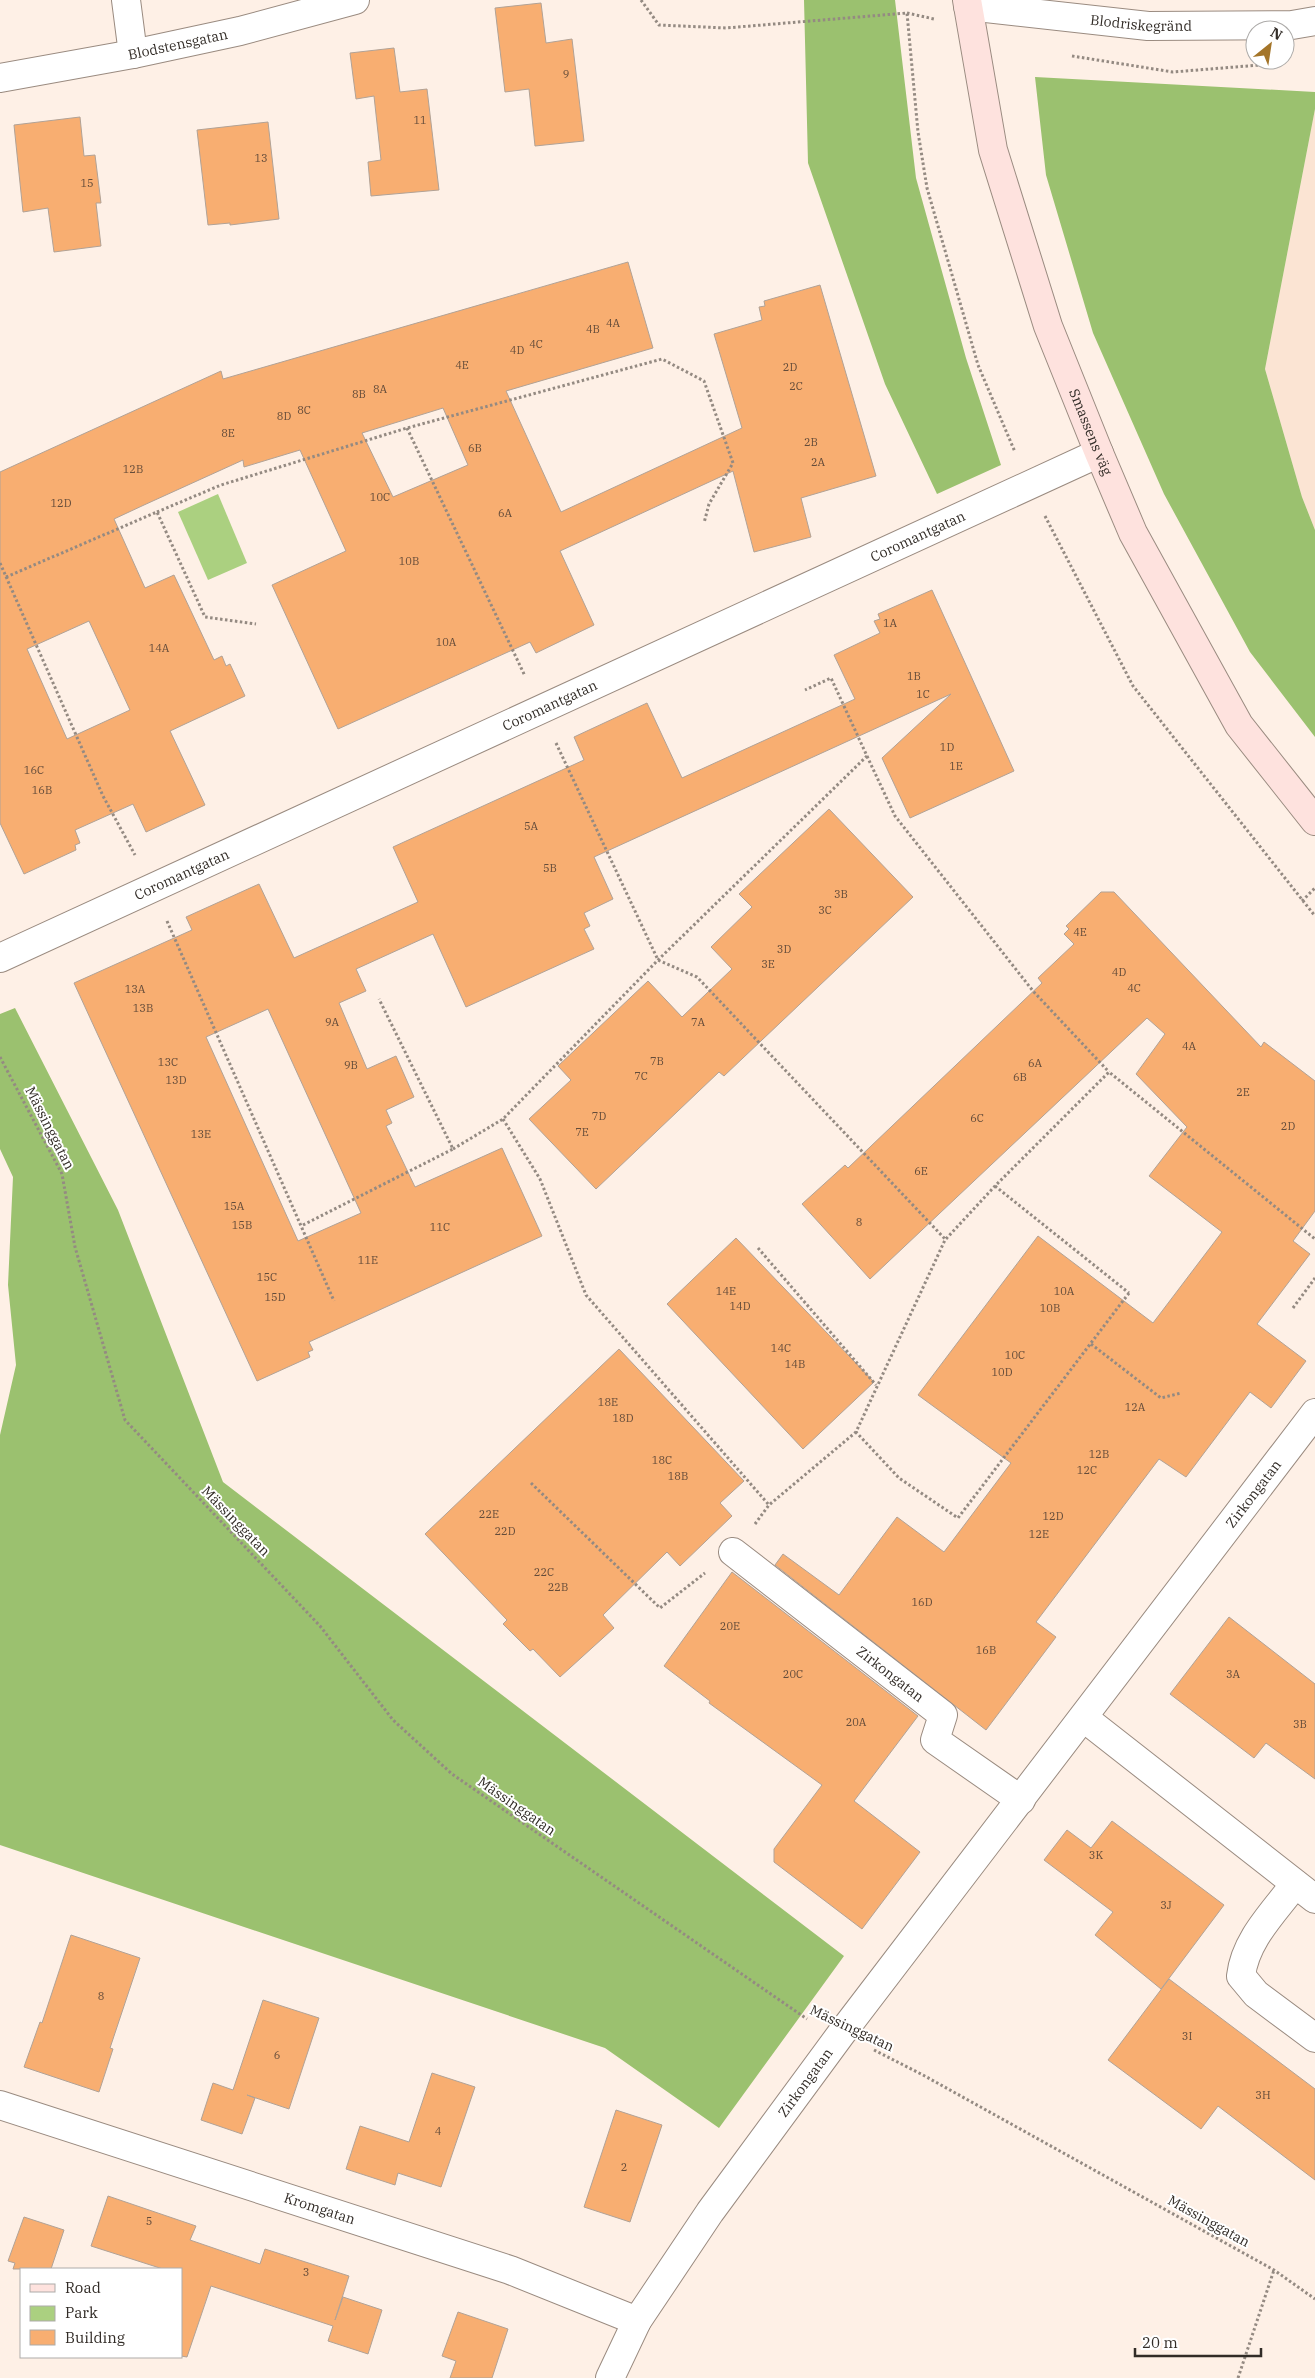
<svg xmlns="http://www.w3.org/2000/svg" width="1315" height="2378" viewBox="0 0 1315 2378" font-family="'IBM Plex Serif',serif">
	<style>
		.built { fill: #fbe4d3 }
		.green { fill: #abd080 }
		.forest { fill: #9bc16f }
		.building { fill: #f8ae71; stroke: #b1a296; fill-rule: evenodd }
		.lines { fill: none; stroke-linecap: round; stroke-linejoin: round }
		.street-casing { stroke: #9a8b80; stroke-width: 30 }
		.secondary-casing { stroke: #9a8b80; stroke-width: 30 }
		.path { stroke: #948a82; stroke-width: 3; stroke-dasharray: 2.5 2.5; stroke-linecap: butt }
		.street { stroke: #fff; stroke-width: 28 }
		.secondary { stroke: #fee2de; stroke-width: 28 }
		.labels { text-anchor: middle; stroke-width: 4; stroke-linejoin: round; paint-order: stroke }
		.number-label { font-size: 11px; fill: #644c3a }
		.street-label { font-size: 14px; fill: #322c27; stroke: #fff }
	</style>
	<rect width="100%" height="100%" fill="#fef0e6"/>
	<!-- built -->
	<path class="built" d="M1315,109V530L1302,497L1265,369Z"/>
	<!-- green -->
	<path class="green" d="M218,494L247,563L208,580L178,512Z"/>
	<!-- forest -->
	<path class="forest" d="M804,0H895L916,178L966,358L1001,465L937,494L885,384L808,163Z
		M1035,77L1315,92V109L1265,369L1302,497L1315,530V737L1250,652L1164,494L1093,333L1046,175Z
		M15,1008L118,1210L223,1482L844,1956L719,2128L605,2048L0,1845V1435L16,1365L8,1285L13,1177L0,1149V1014Z"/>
	<!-- building -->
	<path class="building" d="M541,3L546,43L572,39L584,141L535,146L529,89L505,92L495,8Z
		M394,48L400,92L427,89L439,190L371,196L368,162L381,160L374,96L356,99L350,53Z
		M80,117L84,156L95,155L101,203H96L101,246L54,252L48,208L23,212L14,125Z
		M268,122L279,219L230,225V223L208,225L197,130Z
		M628,262L653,348L506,391L561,512L742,428L714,334L762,320L759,307L765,306L764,301L820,285L876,476L801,498L811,537L754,552L733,471L560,551L594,625L536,653L530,642L338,729L272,585L346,551L300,450L244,467L243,460L144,505L114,519L145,588L174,575L214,660L222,656L226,666L230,664L245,696L170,731L205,805L146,832L133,804L75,830L80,843L75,845L76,850L24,874L0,823V472L221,371L223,379ZM443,408L468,465L393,497L362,433ZM89,621L130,710L67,739L27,649Z
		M932,590L1014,771L910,818L882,758L951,694L594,857L613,899L584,913L590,926L584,929L594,949L466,1007L433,934L356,969L366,991L339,1003L367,1069L396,1056L414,1097L386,1110L392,1123L386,1126L415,1187L502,1148L542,1236L309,1342L313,1350L308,1352L310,1357L257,1381L74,983L192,930L186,917L259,884L294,958L418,902L393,847L584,760L574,737L647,703L682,778L855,699L834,655L880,633L874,621L880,619L878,614ZM268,1009L361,1213L298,1241L206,1037Z
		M829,809L913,897L724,1076L719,1072L596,1189L529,1119L571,1080L558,1066L648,981L682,1017L732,969L711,947L752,907L739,894Z
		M1101,892H1114L1261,1047L1264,1042L1315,1081V1211L1293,1241L1310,1254L1257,1324L1306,1361L1271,1408L1250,1392L1186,1477L1159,1459L1036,1622L1056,1637L986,1730L775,1565L783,1554L839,1595L897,1517L944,1552L1011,1463L918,1395L1038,1236L1153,1323L1222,1232L1149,1176L1187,1127L1136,1074L1165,1034L1147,1018L870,1279L802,1204L845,1165L848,1168L1042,983L1038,978L1074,944L1064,934L1069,929L1066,926Z
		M736,1238L874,1382L803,1449L667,1304Z
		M619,1349L744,1481L720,1503L732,1516L680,1566L667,1552L603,1615L614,1628L560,1677L533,1649L530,1651L503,1624L507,1620L425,1534Z
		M732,1572L918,1716L854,1801L920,1852L862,1929L774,1862V1849L822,1785L709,1703L710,1701L664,1666Z
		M1229,1617L1315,1684V1779L1266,1743L1254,1758L1170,1694Z
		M1112,1821L1224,1905L1161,1989L1095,1935L1113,1912L1044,1860L1067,1830L1091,1848Z
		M71,1935L140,1958L110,2048L113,2049L99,2092L24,2067L40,2022L42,2023Z
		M1169,1979L1315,2089V2180L1218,2106L1201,2129L1108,2060Z
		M263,2000L319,2018L289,2109L247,2095L255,2098L242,2134L201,2120L213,2083L233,2090Z
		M432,2073L475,2087L441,2187L398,2173L395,2185L346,2169L360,2126L409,2142Z
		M616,2110L662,2125L630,2222L584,2207Z
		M108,2196L196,2226L190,2240L260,2264L265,2249L349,2276L335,2320L343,2297L382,2310L368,2354L328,2341L333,2326L211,2286L187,2357L181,2356V2269H163L91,2246Z
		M24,2217L64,2230L51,2269H13L15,2263L8,2261Z
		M458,2312L508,2329L492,2378H450L456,2361L442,2356Z"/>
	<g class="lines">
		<!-- street casing -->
		<g class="street-casing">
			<g id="street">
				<path d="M126,0L133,54"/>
				<path id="s1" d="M968,6L1148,26L1292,25L1315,21"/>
				<path id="s2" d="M0,78L133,54L240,31L355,0"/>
				<path id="s3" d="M0,958L1099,453"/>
				<path id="s4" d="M733,1552L943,1715L935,1740L1021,1800"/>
				<path d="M1084,1718L1315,1899"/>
				<path d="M1295,1884C1274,1912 1245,1940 1241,1976L1256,1994L1315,2038"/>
				<path id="s5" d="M0,2105L510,2270L637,2321"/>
				<path id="s6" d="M610,2378L637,2321L710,2212L841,2034L1315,1413"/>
			</g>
		</g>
		<!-- secondary casing -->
		<g class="secondary-casing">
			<g id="secondary">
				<path id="s7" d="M967,0L993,150L1048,326L1099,453L1133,533L1239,725L1315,821"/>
			</g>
		</g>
		<!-- path -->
		<path class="path" d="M641,0L659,25L726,28L907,13L918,132L927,188L978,365L1015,452
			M907,13L934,19
			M1072,56L1173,72L1272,64
			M407,428L525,676
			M157,512L221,485L407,428L662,359L704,381L733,463L709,504L704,523
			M1045,516L1133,686L1315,916
			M0,563L103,796L135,855
			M6,577L157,512L205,617L256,624
			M556,743L658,960L697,977L945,1239
			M867,756L895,816L1033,991L1109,1072
			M1302,901L1315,888
			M167,921L334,1301
			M0,1057L62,1174L75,1247L125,1420L320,1626L393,1720L452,1774L807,2019
			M503,1119L540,1179L586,1295L769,1505
			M453,1149L503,1119L658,960L867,756L831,678L805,690
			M995,1186L1129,1293
			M303,1225L453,1149L379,999
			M758,1248L876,1385
			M1129,1293L958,1518L899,1478L856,1432L945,1240L995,1186L1109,1072L1315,1239
			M1293,1308L1315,1278
			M1091,1344L1161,1398L1181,1393
			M531,1483L660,1608L705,1573
			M755,1524L769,1505L856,1432
			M874,2050L923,2075L1274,2270L1315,2299
			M1238,2378L1274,2270"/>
		<!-- street -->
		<use href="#street" class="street"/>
		<!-- secondary -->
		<use href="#secondary" class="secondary"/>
	</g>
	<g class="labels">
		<!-- number labels -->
		<g class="number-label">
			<text x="566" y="78">9</text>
			<text x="420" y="124">11</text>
			<text x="261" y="162">13</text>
			<text x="87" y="187">15</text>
			<text x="613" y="327">4A</text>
			<text x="593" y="333">4B</text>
			<text x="536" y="348">4C</text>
			<text x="517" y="354">4D</text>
			<text x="462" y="369">4E</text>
			<text x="790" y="371">2D</text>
			<text x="796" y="390">2C</text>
			<text x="380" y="393">8A</text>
			<text x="359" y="398">8B</text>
			<text x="304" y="414">8C</text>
			<text x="284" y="420">8D</text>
			<text x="228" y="437">8E</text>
			<text x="811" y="446">2B</text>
			<text x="475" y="452">6B</text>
			<text x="818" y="466">2A</text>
			<text x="133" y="473">12B</text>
			<text x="380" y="501">10C</text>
			<text x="61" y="507">12D</text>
			<text x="505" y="517">6A</text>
			<text x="409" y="565">10B</text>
			<text x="890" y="627">1A</text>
			<text x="446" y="646">10A</text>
			<text x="159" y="652">14A</text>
			<text x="914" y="680">1B</text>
			<text x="923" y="698">1C</text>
			<text x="947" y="751">1D</text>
			<text x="956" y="770">1E</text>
			<text x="34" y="774">16C</text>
			<text x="42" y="794">16B</text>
			<text x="531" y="830">5A</text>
			<text x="550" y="872">5B</text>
			<text x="841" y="898">3B</text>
			<text x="825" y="914">3C</text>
			<text x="1080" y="936">4E</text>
			<text x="784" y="953">3D</text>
			<text x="768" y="968">3E</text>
			<text x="1119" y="976">4D</text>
			<text x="1134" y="992">4C</text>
			<text x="135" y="993">13A</text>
			<text x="143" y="1012">13B</text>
			<text x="332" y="1026">9A</text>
			<text x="698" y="1026">7A</text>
			<text x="1189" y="1050">4A</text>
			<text x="657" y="1065">7B</text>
			<text x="168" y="1066">13C</text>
			<text x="1035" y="1067">6A</text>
			<text x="351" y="1069">9B</text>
			<text x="641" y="1080">7C</text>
			<text x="1020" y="1081">6B</text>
			<text x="176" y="1084">13D</text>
			<text x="1243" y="1096">2E</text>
			<text x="599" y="1120">7D</text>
			<text x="977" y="1122">6C</text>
			<text x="1288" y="1130">2D</text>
			<text x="582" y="1136">7E</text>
			<text x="201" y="1138">13E</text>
			<text x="921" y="1175">6E</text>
			<text x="234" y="1210">15A</text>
			<text x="859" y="1226">8</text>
			<text x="242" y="1229">15B</text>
			<text x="440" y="1231">11C</text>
			<text x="368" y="1264">11E</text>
			<text x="267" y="1281">15C</text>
			<text x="726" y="1295">14E</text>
			<text x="1064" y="1295">10A</text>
			<text x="275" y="1301">15D</text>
			<text x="740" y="1310">14D</text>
			<text x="1050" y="1312">10B</text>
			<text x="781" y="1352">14C</text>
			<text x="1015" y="1359">10C</text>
			<text x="795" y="1368">14B</text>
			<text x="1002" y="1376">10D</text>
			<text x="608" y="1406">18E</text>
			<text x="1135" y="1411">12A</text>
			<text x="623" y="1422">18D</text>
			<text x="1099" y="1458">12B</text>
			<text x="662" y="1464">18C</text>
			<text x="1087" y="1474">12C</text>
			<text x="678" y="1480">18B</text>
			<text x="489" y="1518">22E</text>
			<text x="1053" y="1520">12D</text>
			<text x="505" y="1535">22D</text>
			<text x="1039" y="1538">12E</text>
			<text x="544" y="1576">22C</text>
			<text x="558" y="1591">22B</text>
			<text x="922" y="1606">16D</text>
			<text x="730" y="1630">20E</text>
			<text x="986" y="1654">16B</text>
			<text x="793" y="1678">20C</text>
			<text x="1233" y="1678">3A</text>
			<text x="856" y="1726">20A</text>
			<text x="1300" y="1728">3B</text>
			<text x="1096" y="1859">3K</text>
			<text x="1166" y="1909">3J</text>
			<text x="101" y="2000">8</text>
			<text x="1187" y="2040">3I</text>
			<text x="277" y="2059">6</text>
			<text x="1263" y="2099">3H</text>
			<text x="438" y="2135">4</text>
			<text x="624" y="2171">2</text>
			<text x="149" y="2225">5</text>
			<text x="306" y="2276">3</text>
		</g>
		<!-- street labels -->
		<g class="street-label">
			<text dy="5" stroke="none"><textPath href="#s1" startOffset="174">Blodriskegränd</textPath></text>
			<text dy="5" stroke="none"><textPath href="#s2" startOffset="181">Blodstensgatan</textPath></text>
			<text dy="5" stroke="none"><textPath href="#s7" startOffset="451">Smassens väg</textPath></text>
			<text dy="5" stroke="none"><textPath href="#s3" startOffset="1010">Coromantgatan</textPath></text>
			<text dy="5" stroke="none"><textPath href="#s3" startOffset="605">Coromantgatan</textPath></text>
			<text dy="5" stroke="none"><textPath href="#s3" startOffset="200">Coromantgatan</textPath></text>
			<text transform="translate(50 1128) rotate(63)" y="5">Mässinggatan</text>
			<text dy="5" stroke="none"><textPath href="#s6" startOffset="1095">Zirkongatan</textPath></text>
			<text transform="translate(236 1521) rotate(46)" y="5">Mässinggatan</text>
			<text dy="5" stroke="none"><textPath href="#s4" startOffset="199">Zirkongatan</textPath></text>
			<text transform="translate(517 1806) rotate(35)" y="5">Mässinggatan</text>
			<text transform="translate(852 2028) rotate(25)" y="5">Mässinggatan</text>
			<text dy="5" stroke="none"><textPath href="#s6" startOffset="355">Zirkongatan</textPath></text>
			<text dy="5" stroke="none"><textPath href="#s5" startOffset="336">Kromgatan</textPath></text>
			<text transform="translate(1209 2221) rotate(29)" y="5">Mässinggatan</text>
		</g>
	</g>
	<!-- legend -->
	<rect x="20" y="2268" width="162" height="90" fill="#ffffff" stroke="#adaba9"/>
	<rect x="30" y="2284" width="25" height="8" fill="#fee2de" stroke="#adaba9"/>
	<text x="65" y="2293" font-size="15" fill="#322c27">Road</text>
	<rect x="30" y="2306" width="25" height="15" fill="#abd080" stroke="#adaba9"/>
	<text x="65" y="2318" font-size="15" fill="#322c27">Park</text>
	<rect x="30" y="2330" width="25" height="15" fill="#f8ae71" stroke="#adaba9"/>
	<text x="65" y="2343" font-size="15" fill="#322c27">Building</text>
	<!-- north arrow -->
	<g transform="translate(1270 45) rotate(30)"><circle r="24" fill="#ffffff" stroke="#adaba9"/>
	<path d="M0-4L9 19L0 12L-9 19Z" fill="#a47529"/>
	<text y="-8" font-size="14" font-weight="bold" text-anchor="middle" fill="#322c27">N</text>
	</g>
	<!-- scale -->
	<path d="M1135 2348v8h126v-8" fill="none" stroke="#322c27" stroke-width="2.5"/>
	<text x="1142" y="2348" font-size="15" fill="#322c27" stroke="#ffffff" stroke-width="4" paint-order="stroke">20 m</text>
</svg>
